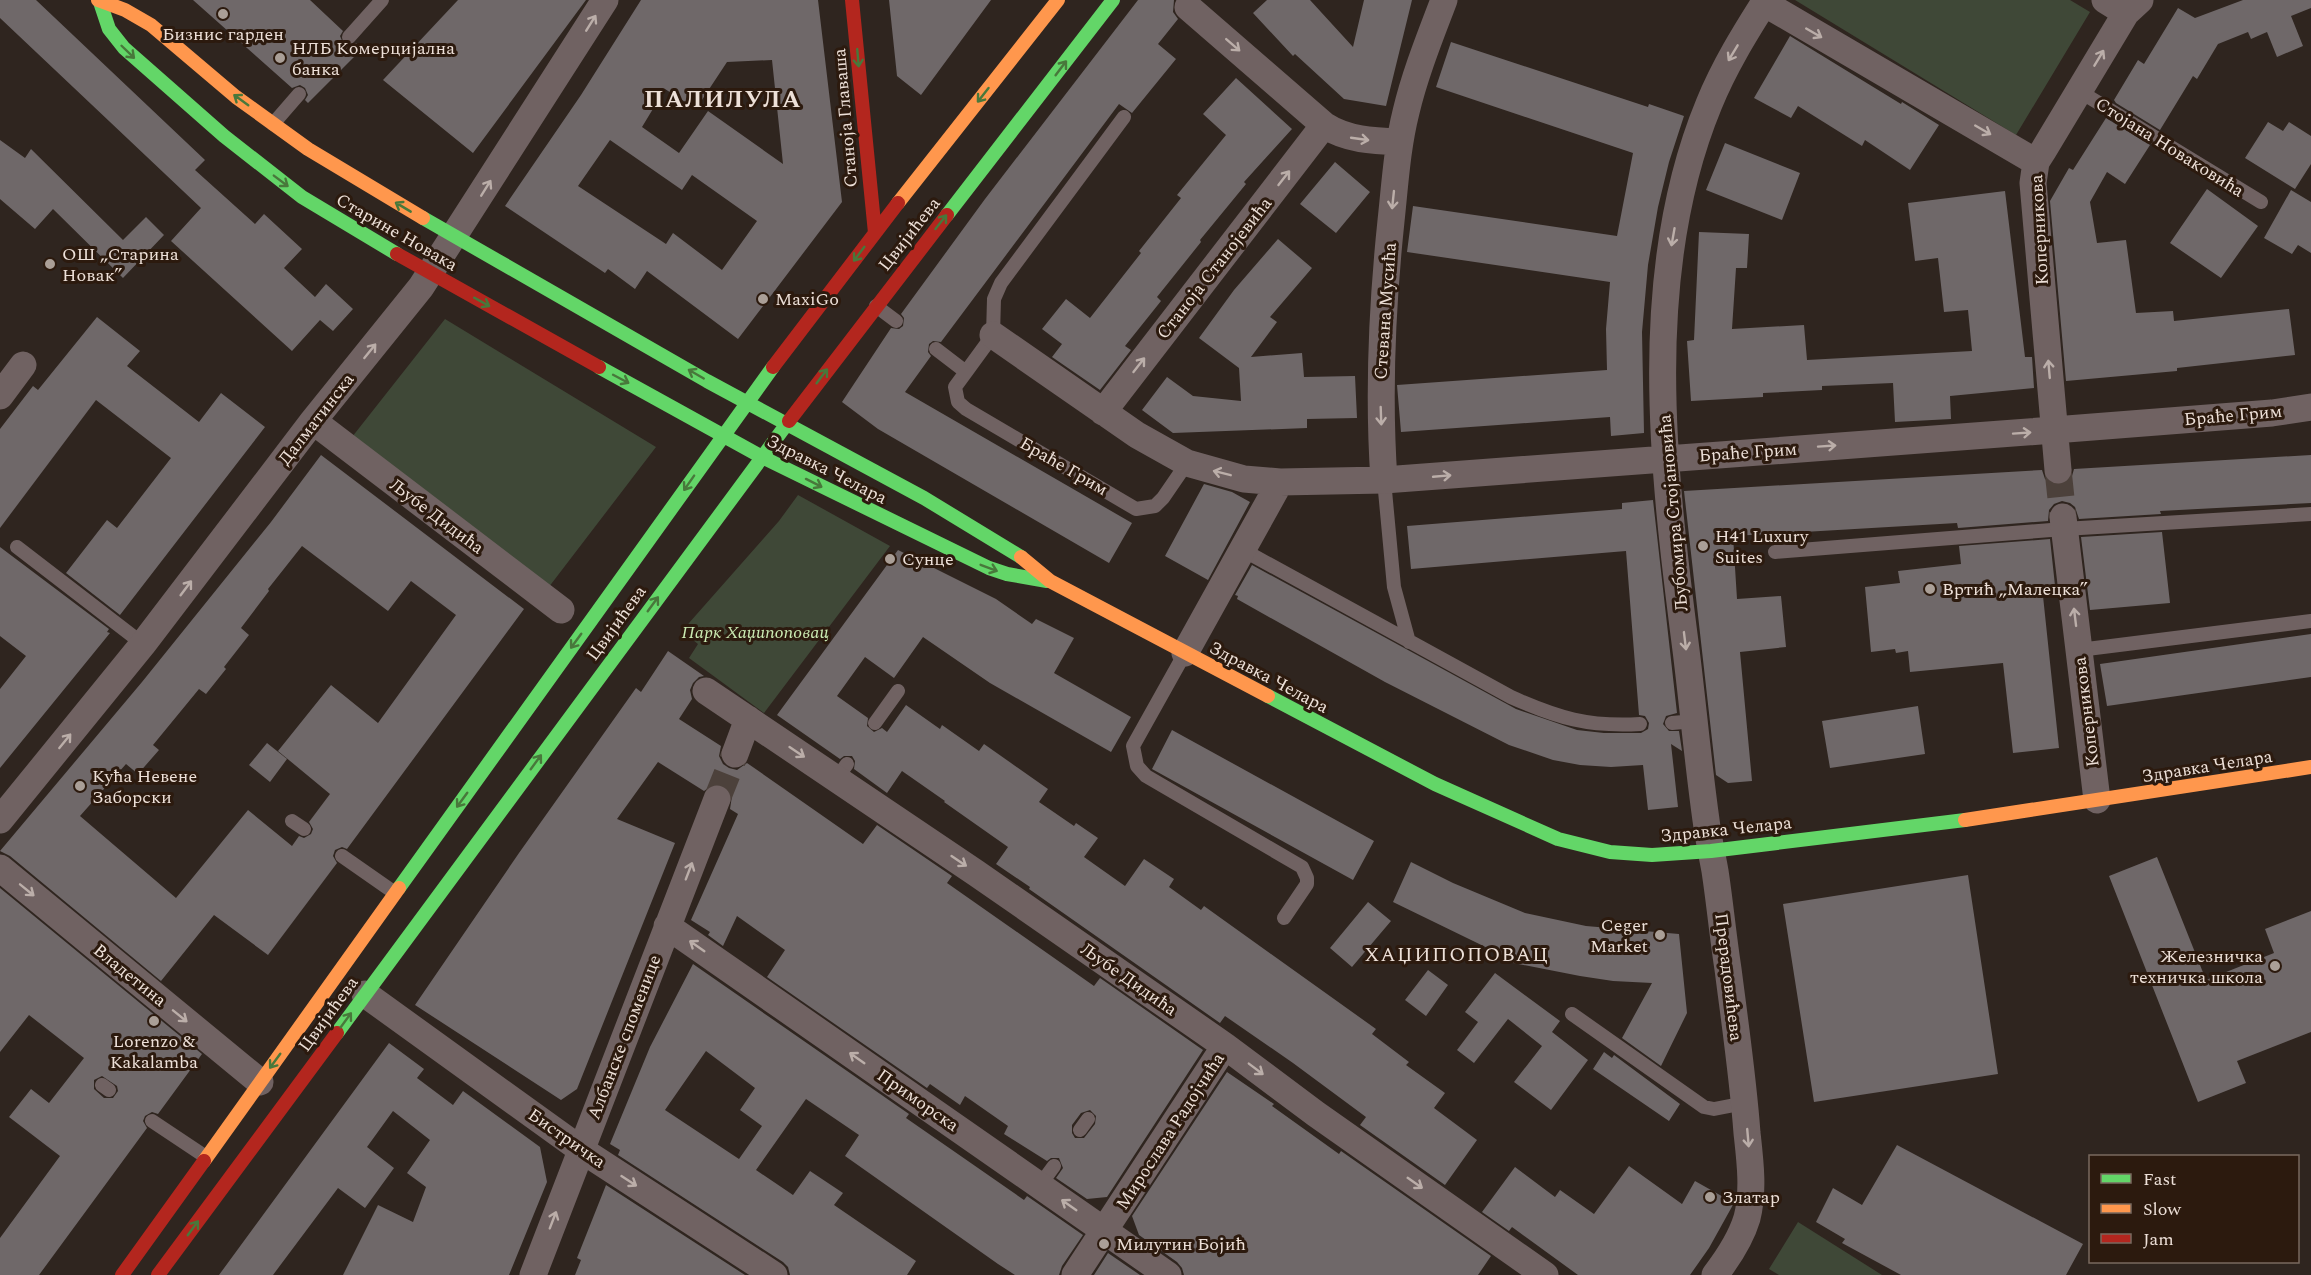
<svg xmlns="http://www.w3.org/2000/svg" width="2311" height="1275" viewBox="0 0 2311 1275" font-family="Spectral,serif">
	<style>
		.green { fill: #3f4837 }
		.building { fill: #6f6869; fill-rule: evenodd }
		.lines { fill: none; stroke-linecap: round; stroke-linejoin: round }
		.street-tunnel { stroke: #4c413b; stroke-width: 27; stroke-dasharray: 27 14; stroke-linecap: butt }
		.lane { stroke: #706262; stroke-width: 14 }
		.street { stroke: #706262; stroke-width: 27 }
		.fast { stroke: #63d668; stroke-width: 14 }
		.slow { stroke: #ff974d; stroke-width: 14 }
		.jam { stroke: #b3261e; stroke-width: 14 }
		.oneway { stroke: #bbaea9 }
		.oneway2 { stroke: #48783b }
		.poi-dot { fill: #aa9f97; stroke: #2c1a0e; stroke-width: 2 }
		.labels { text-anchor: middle; stroke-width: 6; stroke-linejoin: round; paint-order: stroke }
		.poi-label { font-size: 18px; fill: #ede0d8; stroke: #2c1a0e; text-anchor: start }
		.street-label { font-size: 18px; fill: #ede0d8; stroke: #2c1a0e }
		.park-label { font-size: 18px; font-style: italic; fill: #cbebb3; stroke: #2c1a0e }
		.neighbourhood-label { font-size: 20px; letter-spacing: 1.5px; fill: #ede0d8; stroke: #2c1a0e }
		.district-label { font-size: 24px; font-weight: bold; letter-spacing: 1.5px; fill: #ede0d8; stroke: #2c1a0e }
	</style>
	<rect width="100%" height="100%" fill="#2f251f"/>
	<!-- green -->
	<path class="green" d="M1795,0H2070L2090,12L2016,135Z
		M445,319L656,447L542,596L341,451Z
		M798,495L890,546L764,713L689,658L698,644L683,632L689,623L779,521Z
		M1798,1222L1882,1275H1779L1769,1269Z"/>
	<!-- building -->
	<path class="building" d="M0,0H36L205,160L195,170L255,224L264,214L302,249L284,268L315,297L326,284L353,309L333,331L320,320L292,351L171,241L201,208L0,18Z
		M193,0H310L343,31L340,36L343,43L348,46L356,43L362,49L308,103L305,100L308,95L305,88L300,85L292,88Z
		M458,0H586L473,153L383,80Z
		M641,0H818L842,202L738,339L647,271L635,289L608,269L605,273L505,206L581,95ZM772,60L783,164L708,111L679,153L642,127L665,89L696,109L727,62ZM610,140L682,190L692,175L757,221L722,270L673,233L666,244L578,186Z
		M889,0H991L921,95L897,76Z
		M1138,0H1174L1173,12L1178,19L1158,44L1176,59L1132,113L1119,104L941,342L933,341L929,344L928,352L931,356L905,392L1132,523L1109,563L878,429L842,402L891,328L899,329L903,326L904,318L901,314L985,199Z
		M1267,0H1310L1353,47L1364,0H1412L1386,106L1344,99L1295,54L1293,56L1253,13Z
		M2243,0H2311V8L2291,16L2303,46L2277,57L2267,32L2251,39L2248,32L2218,44L2197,79L2193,76L2160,130L2116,103L2114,100L2138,60L2144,64L2178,8L2195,18Z
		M1790,36L1901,104L1902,102L1939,125L1910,170L1865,140L1862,146L1798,106L1791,118L1754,98Z
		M1451,42L1648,107L1649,104L1684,116L1669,162L1658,207L1648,265L1642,332L1644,433L1611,436L1610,417L1401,432L1397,385L1607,370L1606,329L1610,282L1407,252L1413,206L1617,236L1633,153L1436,87Z
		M1236,78L1292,129L1244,182L1246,184L1200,240L1201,242L1157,297L1161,301L1125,346L1131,350L1100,390L1052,357L1062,344L1042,329L1066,299L1090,318L1141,253L1139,251L1181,198L1177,195L1226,135L1203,114Z
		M2106,118L2150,145L2125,184L2107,172L2090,202L2097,243L2126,240L2136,313L2173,311L2174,321L2289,309L2295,355L2177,368V371L2066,381L2050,201L2069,168L2073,170Z
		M2268,122L2283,131L2289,122L2311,136V164L2295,189L2245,158Z
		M0,140L25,158L31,149L123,240L146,217L164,235L123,278L53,209L35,229L0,199Z
		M1725,143L1800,173L1782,220L1706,190Z
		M1335,162L1370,192L1336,233L1300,204Z
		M2207,189L2258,226L2221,278L2170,243Z
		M2291,190L2311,202V253L2298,245L2292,254L2264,238Z
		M2005,191L2025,357H2032L2034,388L1950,396L1951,419L1895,422L1893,383L1822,386V390L1763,393V397L1691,401L1687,341L1694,340L1699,232L1749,234L1747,268H1736L1732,329L1804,325L1807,360L1972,351L1968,310L1944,312L1938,258L1915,261L1908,203Z
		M1278,239L1312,268L1270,317L1277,322L1251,357L1302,353L1304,377L1355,376L1357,418L1307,419V428L1173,433L1142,410L1167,377L1193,396L1241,401L1239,368L1199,338L1234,290Z
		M97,317L140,351L127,366L199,422L221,393L265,427L120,615L66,573L107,520L117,528L171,458L96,400L0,528V429L33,386L38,390Z
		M321,455L524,609L347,849L342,847L335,850L333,856L337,863L268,955L214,915L161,981L10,856L0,851L142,682L271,522ZM302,546L388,611L411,581L456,615L378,723L331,685L278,751L330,794L309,822L313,829L311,834L304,838L299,836L292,846L248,810L176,898L80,816L126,764L138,774L159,750L153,745L199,689L206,694L226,669L224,667L249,635L241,628L269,591L268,589Z
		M2311,455V503L2160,511L2161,514L2079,519L2075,507L2070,503L2062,501L2054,504L2049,510L2048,521L1958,528L1957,523L1733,536L1737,599L1781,596L1786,647L1740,652L1752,781L1728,783L1716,775L1684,491L2042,470L2045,479L2052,484L2059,486L2067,483L2072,476L2074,469Z
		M1204,484L1232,492L1250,502L1208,580L1165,556Z
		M1653,500L1677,713L1666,716L1663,724L1669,731H1679L1682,751L1671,744L1678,807L1648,810L1643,765L1611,767L1580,765L1553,760L1509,745L1385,682L1237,599L1238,596L1235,595L1252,565L1516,709L1577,730L1604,733H1641L1648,729L1649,723L1645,716L1639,715L1626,551L1411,569L1407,526L1622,509V503Z
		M2162,532L2170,603L2090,610L2081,537Z
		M2050,539L2056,595L2043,596L2059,748L2013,753L2003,663L1910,672L1908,651L1896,653L1895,649L1871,652L1865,587L1900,583L1898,571L1961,564L1959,546Z
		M0,547L109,629L107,632L110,633L0,768V689L26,656L0,636Z
		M898,550L996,599L1032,624L1036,619L1074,638L1054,673L1131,717L1111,752L990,683L923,637L894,678L865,657L837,696L868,718L867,726L874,732L882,728L887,732L906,705L940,729L942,725L979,751L984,744L1048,789L1039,802L1074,826L1076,823L1098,838L1084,857L1125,886L1144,859L1174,879L1169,887L1201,910L1204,906L1376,1029L1372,1034L1409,1062L1406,1065L1445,1093L1434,1108L1477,1140L1445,1185L1360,1125L1366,1117L1293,1063L1225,1016L1220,1023L1029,889L1030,887L996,864L1008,847L944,802L945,801L902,771L887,793L854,769L855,761L852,756H844L840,759L777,715Z
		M2311,634V677L2107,706L2100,664Z
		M668,651L704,676L699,677L693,683L690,690L692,699L679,719L721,746L719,756L723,764L729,768L737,770L747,763L863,844L877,825L952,876L947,883L1094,986L1100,978L1203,1050L1107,1197L1087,1199L1056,1178L1063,1168L1059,1158H1051L1047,1161L1004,1134L1008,1126L965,1096L960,1105L930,1084L927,1088L767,977L785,950L737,916L723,946L708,935L710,932L691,920L738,814L730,809L732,796L730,790L723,785L714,784L704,791L658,762L617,819L675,843L577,1089L561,1100L415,1005L519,853L636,688L641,692ZM1090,1110L1096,1116L1095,1124L1084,1138H1075L1072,1133V1125L1081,1113Z
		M1918,706L1925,754L1830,768L1822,721Z
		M1172,730L1374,841L1353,880L1152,769Z
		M267,743L287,759L270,782L249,765Z
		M2157,857L2206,980L2274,953L2265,929L2311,911V1032L2237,1061L2246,1083L2198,1102L2109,876Z
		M1411,862L1453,883L1525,913L1586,926L1679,934L1687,1013L1661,1066L1622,1038L1652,983L1613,981L1580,976L1503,961L1506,957L1393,902Z
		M1968,875L1998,1074L1814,1102L1783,904Z
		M0,888L202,1054L158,1114L152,1112L145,1116L143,1121L147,1128L39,1275H0V1238L60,1156L9,1117L31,1089L49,1103L84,1058L29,1015L0,1052ZM102,1076L117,1086L118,1091L113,1098H104L94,1089V1080Z
		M1368,902L1391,921L1352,967L1330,948Z
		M693,964L909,1114L906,1118L1024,1200L1027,1196L1083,1235L1062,1266L1059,1275H1015L998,1264L845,1156L859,1135L806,1099L756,1170L793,1195L810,1171L843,1193L834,1205L916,1261L907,1275H790L788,1267L783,1262L618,1155L620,1150L610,1144L650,1047ZM706,1051L755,1088L740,1110L762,1126L739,1159L665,1110Z
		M1428,970L1448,985L1426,1016L1405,1000Z
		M1495,973L1560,1021L1552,1032L1588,1060L1551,1110L1514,1082L1542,1046L1508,1019L1474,1063L1457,1050L1478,1022L1465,1012Z
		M389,1043L424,1069L417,1078L453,1105L463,1091L540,1147L547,1182L509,1275H343L378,1205L413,1222L426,1187L407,1173L430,1140L393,1111L367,1147L394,1168L365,1208L338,1188L273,1275H219Z
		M1604,1052L1612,1058L1614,1055L1680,1104L1669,1121L1593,1069Z
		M1227,1072L1274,1104L1272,1106L1339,1154L1341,1151L1491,1256L1478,1275H1184L1182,1268L1177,1262L1139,1235L1132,1216Z
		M1897,1145L2083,1244L2066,1275H1901L1842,1243L1845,1239L1816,1222L1833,1188L1862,1205Z
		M1629,1166L1682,1204L1695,1181L1734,1203L1709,1248L1690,1275H1578L1512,1227L1509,1231L1482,1212L1515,1167L1555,1197L1560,1190L1594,1214Z
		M606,1185L745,1275H575L581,1260L577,1258Z
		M1108,1253L1140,1275H1094Z"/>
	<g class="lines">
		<!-- street-tunnel -->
		<path class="street-tunnel" d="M2058,470L2063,517
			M717,799L735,754"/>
		<!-- lane -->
		<path class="lane" d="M349,37L382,0
			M2079,91L2261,202
			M273,124L299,94
			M876,306L896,321
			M936,349L966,372L993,335L994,299L1001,283L1124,117
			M966,372L955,387L958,402L966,409L1136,509L1155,506L1163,498L1187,463
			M1384,480L1394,587L1409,642
			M17,547L143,644
			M1243,550L1511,697C1558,718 1588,727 1640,724
			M1775,552L2064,529L2311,514
			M2079,650L2311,621
			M1185,653L1133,746L1137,766L1146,776L1302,867L1307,878V884L1284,918
			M875,723L898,691
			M1672,723L1695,721
			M836,779L847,764
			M292,821L304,829
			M342,856L395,893
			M1572,1014L1704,1107L1714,1109L1745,1103
			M102,1085L109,1090
			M152,1121L206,1157
			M1080,1130L1088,1119
			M1040,1185L1054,1166"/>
		<!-- street -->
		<path class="street" d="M2105,0L2126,13
			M1764,3L2036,162
			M1188,7L1324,125C1347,140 1373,141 1400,142
			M993,335L1137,435L1187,463L1244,479L1280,482L1384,480L2054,430L2272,413L2311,407
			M0,396L23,365
			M1103,412L1324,125
			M313,421L561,610
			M2058,470L2033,183L2036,162L2043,151L2126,13L2140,0
			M1384,480C1378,393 1382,307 1391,221C1395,184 1397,148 1406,112C1415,74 1430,37 1444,0
			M2063,517L2097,800
			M1185,653L1280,482
			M706,691L976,873L1225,1046L1316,1114L1545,1275
			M735,754L748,719
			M0,820L143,644L313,421L421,287L605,0
			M0,868L260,1082
			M667,926L1168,1275
			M365,994L580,1149L774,1275
			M533,1275L717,799
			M1075,1275L1225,1046
			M1715,1275C1728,1258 1741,1238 1747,1218C1754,1191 1750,1160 1747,1133C1743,1078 1735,1024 1728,969C1723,937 1720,904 1715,871C1712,854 1708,837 1706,820C1698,763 1693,706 1686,650C1663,473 1639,273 1709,104C1724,67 1745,33 1766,0"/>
		<!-- fast -->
		<path class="fast" d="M100,2L109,29L124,48L224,136L302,197L397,254
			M947,215L1113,0
			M423,218L707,381L924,498L1021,557
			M599,367L762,457L989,568L1007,574L1047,581
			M1268,696L1435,784L1558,839L1610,852L1652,855L1711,851L1965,820
			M399,888L773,367
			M337,1033L789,421"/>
		<!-- slow -->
		<path class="slow" d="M98,0L125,10L151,25L236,97L308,149L423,218
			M898,203L1058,0
			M1021,557L1050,581L1268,696
			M1965,820L2311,767
			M204,1161L399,888"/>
		<!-- jam -->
		<path class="jam" d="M852,0L875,233
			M397,254L599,367
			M773,367L898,203
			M789,421L947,215
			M122,1275L204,1161
			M158,1275L337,1033"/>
	</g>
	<!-- one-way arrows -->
	<defs><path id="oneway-shaft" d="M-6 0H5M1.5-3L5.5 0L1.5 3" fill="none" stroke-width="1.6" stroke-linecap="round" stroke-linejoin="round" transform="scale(1.5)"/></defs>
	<g class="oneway">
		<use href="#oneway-shaft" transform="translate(591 23) rotate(-58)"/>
		<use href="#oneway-shaft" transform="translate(1814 33) rotate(30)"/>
		<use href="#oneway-shaft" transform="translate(1233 45) rotate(41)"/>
		<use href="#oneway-shaft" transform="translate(1733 53) rotate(121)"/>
		<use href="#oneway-shaft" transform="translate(2099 58) rotate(-59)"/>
		<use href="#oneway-shaft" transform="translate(1983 130) rotate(30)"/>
		<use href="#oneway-shaft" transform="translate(1360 139) rotate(8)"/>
		<use href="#oneway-shaft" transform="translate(1284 178) rotate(-52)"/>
		<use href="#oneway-shaft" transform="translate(486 188) rotate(-58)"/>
		<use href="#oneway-shaft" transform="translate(1393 200) rotate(96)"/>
		<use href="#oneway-shaft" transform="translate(1673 237) rotate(100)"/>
		<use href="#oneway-shaft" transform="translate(370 351) rotate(-51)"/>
		<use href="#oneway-shaft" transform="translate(1139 365) rotate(-52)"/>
		<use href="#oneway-shaft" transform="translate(2049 369) rotate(-95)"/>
		<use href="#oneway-shaft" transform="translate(1381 416) rotate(88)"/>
		<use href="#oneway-shaft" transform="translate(2022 433) rotate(-4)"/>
		<use href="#oneway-shaft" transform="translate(1827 446) rotate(-4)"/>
		<use href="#oneway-shaft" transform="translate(1222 473) rotate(-166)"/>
		<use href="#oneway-shaft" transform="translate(1442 476) rotate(-5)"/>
		<use href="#oneway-shaft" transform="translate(186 588) rotate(-53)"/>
		<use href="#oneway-shaft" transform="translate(2075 617) rotate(-97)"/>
		<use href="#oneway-shaft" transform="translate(1685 641) rotate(83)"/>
		<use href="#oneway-shaft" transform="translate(65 741) rotate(-51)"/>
		<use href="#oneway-shaft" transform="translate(797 752) rotate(34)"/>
		<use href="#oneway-shaft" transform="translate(959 861) rotate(34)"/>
		<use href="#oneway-shaft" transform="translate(689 871) rotate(-69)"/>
		<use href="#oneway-shaft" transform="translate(27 890) rotate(39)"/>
		<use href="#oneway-shaft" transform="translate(697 946) rotate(-145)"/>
		<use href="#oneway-shaft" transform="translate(180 1016) rotate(39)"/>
		<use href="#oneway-shaft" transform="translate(857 1058) rotate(-145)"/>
		<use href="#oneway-shaft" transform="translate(1256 1069) rotate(37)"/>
		<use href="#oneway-shaft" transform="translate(1748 1138) rotate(85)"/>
		<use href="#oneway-shaft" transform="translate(629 1181) rotate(33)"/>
		<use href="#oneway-shaft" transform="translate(1415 1183) rotate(35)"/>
		<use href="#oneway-shaft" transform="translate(1069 1205) rotate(-145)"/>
		<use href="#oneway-shaft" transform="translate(553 1220) rotate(-69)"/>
	</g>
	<g class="oneway2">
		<use href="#oneway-shaft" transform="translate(128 52) rotate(44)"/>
		<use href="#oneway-shaft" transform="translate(858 58) rotate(85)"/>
		<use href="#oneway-shaft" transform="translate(1061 68) rotate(-53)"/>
		<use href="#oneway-shaft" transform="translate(983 95) rotate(128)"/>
		<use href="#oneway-shaft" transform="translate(241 100) rotate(-144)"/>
		<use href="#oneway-shaft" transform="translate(281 181) rotate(37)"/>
		<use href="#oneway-shaft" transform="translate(403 207) rotate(-149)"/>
		<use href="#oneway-shaft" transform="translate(941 222) rotate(-52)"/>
		<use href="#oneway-shaft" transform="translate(859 254) rotate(127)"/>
		<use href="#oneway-shaft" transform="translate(482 302) rotate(29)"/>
		<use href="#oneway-shaft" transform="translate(696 374) rotate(-150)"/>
		<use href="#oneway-shaft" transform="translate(822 376) rotate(-53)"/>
		<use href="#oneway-shaft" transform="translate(621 379) rotate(28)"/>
		<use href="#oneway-shaft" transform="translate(689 483) rotate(125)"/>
		<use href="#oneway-shaft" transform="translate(814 483) rotate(27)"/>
		<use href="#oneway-shaft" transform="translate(989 568) rotate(21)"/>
		<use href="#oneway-shaft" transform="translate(653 604) rotate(-54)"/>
		<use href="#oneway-shaft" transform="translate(576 641) rotate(126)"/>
		<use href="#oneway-shaft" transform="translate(536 762) rotate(-54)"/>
		<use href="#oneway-shaft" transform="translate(462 800) rotate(126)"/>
		<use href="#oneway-shaft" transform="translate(346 1020) rotate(-54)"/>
		<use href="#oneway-shaft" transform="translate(275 1061) rotate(126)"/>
		<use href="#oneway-shaft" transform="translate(193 1228) rotate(-54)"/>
	</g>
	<!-- markers -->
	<g class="poi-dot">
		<circle cx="223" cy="14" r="6"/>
		<circle cx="280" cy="58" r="6"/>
		<circle cx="50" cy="264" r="6"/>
		<circle cx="763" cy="299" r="6"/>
		<circle cx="1703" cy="546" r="6"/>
		<circle cx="890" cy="559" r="6"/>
		<circle cx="1930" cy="589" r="6"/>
		<circle cx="80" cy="786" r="6"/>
		<circle cx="1660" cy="935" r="6"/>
		<circle cx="2275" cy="966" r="6"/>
		<circle cx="154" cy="1021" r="6"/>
		<circle cx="1710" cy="1197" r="6"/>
		<circle cx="1104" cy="1244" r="6"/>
	</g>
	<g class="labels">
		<!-- poi labels -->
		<g class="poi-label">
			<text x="223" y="40" text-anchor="middle">Бизнис гарден</text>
			<text x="292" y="54">НЛБ Комерцијална<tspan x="292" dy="21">банка</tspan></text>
			<text x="62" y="260">ОШ „Старина<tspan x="62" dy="21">Новак”</tspan></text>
			<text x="775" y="305">MaxiGo</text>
			<text x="1715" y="542">H41 Luxury<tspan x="1715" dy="21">Suites</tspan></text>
			<text x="902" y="565">Сунце</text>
			<text x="1942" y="595">Вртић „Малецка”</text>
			<text x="92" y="782">Кућа Невене<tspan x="92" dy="21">Заборски</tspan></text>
			<text x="1648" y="931" text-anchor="end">Ceger<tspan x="1648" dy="21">Market</tspan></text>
			<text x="2263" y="962" text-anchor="end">Железничка<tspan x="2263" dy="21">техничка школа</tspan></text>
			<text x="154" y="1047" text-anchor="middle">Lorenzo &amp;<tspan x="154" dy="21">Kakalamba</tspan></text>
			<text x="1722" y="1203">Златар</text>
			<text x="1116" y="1250">Милутин Бојић</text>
		</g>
		<!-- street labels -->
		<g class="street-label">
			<text transform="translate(845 118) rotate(-95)" y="6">Станоја Главаша</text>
			<text transform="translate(2170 147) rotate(32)" y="6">Стојана Новаковића</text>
			<text transform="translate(2039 230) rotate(-93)" y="6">Коперникова</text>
			<text transform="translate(397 232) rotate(30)" y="6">Старине Новака</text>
			<text transform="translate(909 234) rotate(-52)" y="6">Цвијићева</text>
			<text transform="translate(1214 268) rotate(-52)" y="6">Станоја Станојевића</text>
			<text transform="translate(1385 311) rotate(-86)" y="6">Стевана Мусића</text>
			<text transform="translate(2233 415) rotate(-5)" y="6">Браће Грим</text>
			<text transform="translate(316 419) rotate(-52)" y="6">Далматинска</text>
			<text transform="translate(1748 452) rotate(-4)" y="6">Браће Грим</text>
			<text transform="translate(1064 466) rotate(30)" y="6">Браће Грим</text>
			<text transform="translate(827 469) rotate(27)" y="6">Здравка Челара</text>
			<text transform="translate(1673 513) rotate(-95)" y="6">Љубомира Стојановића</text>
			<text transform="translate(437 516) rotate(37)" y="6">Љубе Дидића</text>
			<text transform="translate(616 623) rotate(-54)" y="6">Цвијићева</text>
			<text transform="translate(1269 677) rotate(28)" y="6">Здравка Челара</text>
			<text transform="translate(2086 712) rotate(-97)" y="6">Коперникова</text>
			<text transform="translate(2207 766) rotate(-9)" y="6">Здравка Челара</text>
			<text transform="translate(1726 829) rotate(-6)" y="6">Здравка Челара</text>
			<text transform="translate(130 975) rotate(39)" y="6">Владетина</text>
			<text transform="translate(1729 977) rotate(83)" y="6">Прерадовићева</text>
			<text transform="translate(1129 979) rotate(35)" y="6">Љубе Дидића</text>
			<text transform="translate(328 1014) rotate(-54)" y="6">Цвијићева</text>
			<text transform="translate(624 1037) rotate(-69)" y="6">Албанске споменице</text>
			<text transform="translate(918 1100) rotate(35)" y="6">Приморска</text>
			<text transform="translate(1170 1131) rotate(-57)" y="6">Мирослава Радојчића</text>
			<text transform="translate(567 1138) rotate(35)" y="6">Бистричка</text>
		</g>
		<!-- park labels -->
		<g class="park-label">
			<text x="755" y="638">Парк Хаџипоповац</text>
		</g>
		<!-- neighbourhood labels -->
		<g class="neighbourhood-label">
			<text x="1457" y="961">ХАЏИПОПОВАЦ</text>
		</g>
		<!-- district labels -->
		<g class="district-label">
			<text x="723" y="107">ПАЛИЛУЛА</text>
		</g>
	</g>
	<!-- legend -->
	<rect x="2089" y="1155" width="210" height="108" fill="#2c1a0e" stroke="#79695f" stroke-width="1.5"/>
	<rect x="2101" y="1174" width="30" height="9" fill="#63d668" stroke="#79695f" stroke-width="1.5"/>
	<text x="2143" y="1185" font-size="18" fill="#ede0d8">Fast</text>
	<rect x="2101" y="1204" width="30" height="9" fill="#ff974d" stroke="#79695f" stroke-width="1.5"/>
	<text x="2143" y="1215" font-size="18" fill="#ede0d8">Slow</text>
	<rect x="2101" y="1234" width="30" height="9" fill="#b3261e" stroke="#79695f" stroke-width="1.5"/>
	<text x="2143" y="1245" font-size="18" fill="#ede0d8">Jam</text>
</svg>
